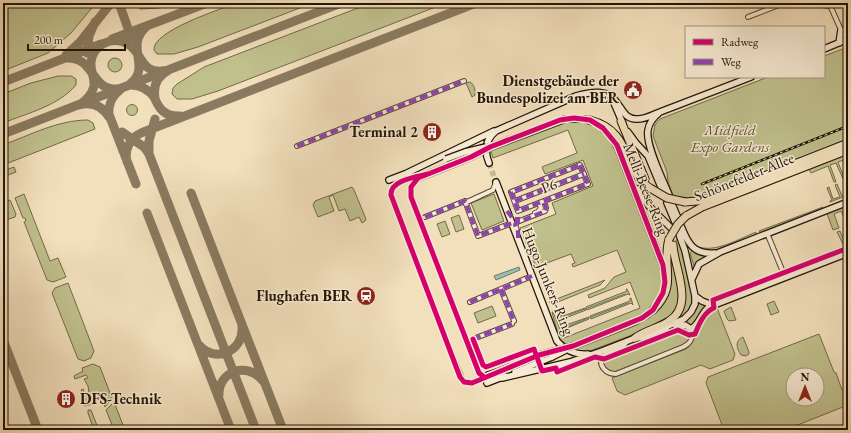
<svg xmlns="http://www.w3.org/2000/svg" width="851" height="433" viewBox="0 0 851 433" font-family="'EB Garamond',serif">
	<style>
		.green { fill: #c0c08d; stroke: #716a48; fill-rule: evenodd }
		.water { fill: #9bbdaf; stroke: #6b7a6b }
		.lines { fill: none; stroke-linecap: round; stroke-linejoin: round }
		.stream { stroke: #6b7a6b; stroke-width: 1 }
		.taxiway { stroke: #8a7a60; stroke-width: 9 }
		.street-tunnel { stroke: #c8b797; stroke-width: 4; stroke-dasharray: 4 2; stroke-linecap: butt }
		.secondary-tunnel { stroke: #c8b797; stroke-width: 5.5; stroke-dasharray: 5.5 3; stroke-linecap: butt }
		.street-casing { stroke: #564832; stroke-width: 6 }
		.secondary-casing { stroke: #221504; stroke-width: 8 }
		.highway-casing { stroke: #221504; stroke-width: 9 }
		.street { stroke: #f7ead3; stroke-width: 4 }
		.secondary { stroke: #f7ead3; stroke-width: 5.5 }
		.highway { stroke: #f2dfbc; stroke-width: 7 }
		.rail-casing { stroke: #221504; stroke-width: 2.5 }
		.rail { stroke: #f7ead3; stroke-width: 1; stroke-dasharray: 3; stroke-linecap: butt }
		.secondary-bridge-casing { stroke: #221504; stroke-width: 8; stroke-linecap: butt }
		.highway-bridge-casing { stroke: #221504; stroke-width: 9; stroke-linecap: butt }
		.secondary-bridge { stroke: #f7ead3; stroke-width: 5.5 }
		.highway-bridge { stroke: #f2dfbc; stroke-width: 7 }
		.quiet { stroke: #8e44ad; stroke-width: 4; stroke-dasharray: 8 4; stroke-linecap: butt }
		.cycleway-casing { stroke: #f7ead3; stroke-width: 8 }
		.cycleway { stroke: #d6006c; stroke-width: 5 }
		.labels { text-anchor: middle; stroke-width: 3; stroke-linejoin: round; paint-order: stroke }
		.poi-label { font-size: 15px; font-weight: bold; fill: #221504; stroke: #f7ead3; text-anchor: end }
		.park-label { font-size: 15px; font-style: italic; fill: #595134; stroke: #f7ead3 }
		.street-label { font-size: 15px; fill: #221504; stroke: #f7ead3 }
	</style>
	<rect width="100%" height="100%" fill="#f2dfbc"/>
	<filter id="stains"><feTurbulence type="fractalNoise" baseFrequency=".005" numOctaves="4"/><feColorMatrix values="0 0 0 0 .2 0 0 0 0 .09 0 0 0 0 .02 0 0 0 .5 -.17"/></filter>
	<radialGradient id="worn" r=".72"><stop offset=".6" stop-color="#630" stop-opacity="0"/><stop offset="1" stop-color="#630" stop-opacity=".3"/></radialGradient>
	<!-- green -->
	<path class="green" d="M3,3H96L71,33L48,53L3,71Z
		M135,3H176L159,8L140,9Z
		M237,3H313L198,47L174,54H157L154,50C152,31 221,9 237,3Z
		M371,3H446L218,91L192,99H177L172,94L173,88L177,84L204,67Z
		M848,47V140L704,196L690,198L673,196L668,182L667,172L653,136L655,125L660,119L768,77H824V56Z
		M108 65a7 7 0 1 1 14 0a7 7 0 1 1-14 0Z
		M58,76H71L76,79V85C58,106 28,113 3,123V94L31,83Z
		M470,82C474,84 476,91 475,95L472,97L466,83Z
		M126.5 110a5.5 5.5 0 1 1 11 0a5.5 5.5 0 1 1-11 0Z
		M88,120L93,123L95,129L3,165V145C30,135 58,120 88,120Z
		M570,121C589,120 603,127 614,143L663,273C663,285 662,297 652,307C642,317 627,321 614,326C598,333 581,339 565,346L559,338L552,312H553L564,338L640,308L630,282L589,298L588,295L605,288L614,277L626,272L617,250L573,267L572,264L575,263L571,254L536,267L520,228L556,214L552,203L593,186L583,160L545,174L542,167L577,153L568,130L493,158L491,151Z
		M848,154V158L846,159L848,169L844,160L838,162L844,178L843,179L836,163L830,165L836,182H834L828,166L811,173L809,169Z
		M14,167L16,172L3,177V171Z
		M837,184L842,196L848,194V195L830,202V201L832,200L827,188L829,187L833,199L840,197L835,185Z
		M352,187L354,190L366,219L365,221L362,223L359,217L350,221L345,209L339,211L333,195L329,197L334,211L318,217L313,205L315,201Z
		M24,194L50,261L58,258L66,277L53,282L47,280L24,222L26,221L25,218H23L15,198Z
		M494,194L504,221L482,230L471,203Z
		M10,200L16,214L15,217L3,221V202Z
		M848,204V209L843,211L848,224L847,225L841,211L834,214L839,228L833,230L826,211Z
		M823,207L820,210L762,233L759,231Z
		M459,215L464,229L456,232L451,218Z
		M445,221L450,234L442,237L437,224Z
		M840,231L846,245L848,244V247L845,248L837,232Z
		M756,232V235L713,251L709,252L695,247L696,246C714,254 739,239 756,232Z
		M677,239C684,253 696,291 692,305C690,314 682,318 674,320L680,312L675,243Z
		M669,246L680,288L678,309L661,324L590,351L585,352L573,350L637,325L656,311L665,300Z
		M693,250L701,254L707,255L706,257L695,267L694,266L690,253Z
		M605,280L600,285L558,302L557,301L550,303L549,302Z
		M68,283L94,351L91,358L84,361L78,359L52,293L55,288Z
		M626,289H627L630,295L628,294L587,310L586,307L627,291Z
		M630,298H631L633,305L631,303L591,319L590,316L630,301Z
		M697,300L706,306L695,324L691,326L685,323L684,321Z
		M774,301L779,312L771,315L767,304Z
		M492,306L496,316L478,323L474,313Z
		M731,307L736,320L729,321L727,319L724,311Z
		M585,308L586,310L563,319V321L560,315L563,316Z
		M717,308L735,354L733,360L710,369L701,365L625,395L617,391L612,378L686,349C691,345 694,341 694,335L696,334C699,324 706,310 717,308Z
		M589,317V319L567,328V330L564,324L566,325Z
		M677,326H680L689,330L691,334L681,330H677L603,358L611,352Z
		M678,331L691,335V338L685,345L614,372C607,370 603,368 603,360Z
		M819,334L834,372L836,373L842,390C849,393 848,398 848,405L785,430H724L706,383L708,377ZM793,375H817V399H793Z
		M743,337L749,352V354L746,356L741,355C737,349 734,341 743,337Z
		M93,364L100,367L112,398L105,407L100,393L93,395L96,403L85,406L83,401L85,400L81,390L83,389L85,394L89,392L88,386L84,379L88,378L86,375L75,379L74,376L83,371L82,368Z
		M114,402L125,430H114L106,410Z
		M88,410H91L98,428L105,426L107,430L105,429L94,430L88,413Z"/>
	<!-- water -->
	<path class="water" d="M519,267L520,270L496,280L494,276Z"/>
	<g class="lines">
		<!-- stream -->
		<path class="stream" d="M588,308L625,294
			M563,317L585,309
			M591,317L628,303
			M567,327L588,318"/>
		<!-- taxiway -->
		<path class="taxiway" d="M119,3L131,37
			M112,39L207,3
			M87,53L89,36L95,22
			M66,55L80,42L111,3
			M66,58C95,56 90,91 118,89
			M3,82L101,44
			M130,84C152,67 124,47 146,27
			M131,85C141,85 149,90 155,98
			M153,94C158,108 164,117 180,116
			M108,112L136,184
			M109,117C102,106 92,101 79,105C87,100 92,95 94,86C95,78 90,70 91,62C93,45 111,36 126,43C144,51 138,77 169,70C157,76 153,86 155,98
			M109,117C108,105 111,97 120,90
			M122,132L144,147L149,154V141L155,119
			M3,134L341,3
			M149,154L256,430
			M127,162C124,150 130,138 141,133L476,3
			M191,193L283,430
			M147,213L231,430
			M3,340L38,430
			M199,345C215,364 244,351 242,327
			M219,395C218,371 248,361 263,381
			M840,430L846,428"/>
		<!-- street-tunnel -->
		<path class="street-tunnel" d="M405,232L447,342"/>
		<!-- secondary-tunnel -->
		<path class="secondary-tunnel" d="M489,163L496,182"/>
		<!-- street casing -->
		<g class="street-casing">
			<path id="street" d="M806,3L830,6
				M829,3L841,30
				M748,17L784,3
				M297,146L464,81
				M580,165L588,184L518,211L511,192Z
				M418,178L411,187V197L479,373L484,377
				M465,201L478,236L512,223
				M515,201L584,174
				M535,213L538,212L541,208L539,203
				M425,217L465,201L467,202C476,198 484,194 493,190L496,182
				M517,230L515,225L517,222L545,211L546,208L544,201
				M405,232L391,195C390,182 409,179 420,176
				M767,233L785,277
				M501,289L514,321
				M470,302L532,276
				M473,339L512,324
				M447,342L463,381L470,383L484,377
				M626,343L624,345L602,356C598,366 606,374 616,374L683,347C691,343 694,338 691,329"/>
		</g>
		<!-- secondary casing -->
		<g class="secondary-casing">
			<path id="secondary" d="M839,43L841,30
				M824,49L848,39
				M614,103L623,124
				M604,129L613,139L618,148L663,265L665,277
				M628,132L636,143L648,156L663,192
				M490,147L565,119H585L593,122
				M489,163C484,151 485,140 496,131L576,96C590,92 609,88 618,104C623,111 626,119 636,119C644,120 652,115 660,112
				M407,173L494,131
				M418,178L441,169
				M389,180L410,172
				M496,182L557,341C566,351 575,355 588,354
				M637,189L648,205L671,228
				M669,195C663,180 645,144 648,130C649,122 654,117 660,112L751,77
				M667,203L675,222
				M672,204L678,218
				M681,226C688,244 694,255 715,253
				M692,279L699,264L720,252L848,202
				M695,296L702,301L712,305
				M676,326L685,325L691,329C700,324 701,313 709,307L848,253
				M661,329L684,319L691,312L695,304V296L685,251L678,231
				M636,338L645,337L666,329
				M573,346L633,322C641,319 650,315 655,307
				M515,372L552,357
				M488,375L500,371
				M502,378L570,362L602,351L638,337
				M487,383L505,376"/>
		</g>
		<!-- highway casing -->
		<g class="highway-casing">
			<path id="highway" d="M590,120C634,132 621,170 650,188
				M621,121L645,179
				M685,202L697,201L708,198L848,143
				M686,216L702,207L848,150
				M653,310C679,285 661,267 669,239
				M635,338C646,330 659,328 669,321C695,305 674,268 673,245"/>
		</g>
		<!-- street -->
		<use href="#street" class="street"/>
		<!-- secondary -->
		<use href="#secondary" class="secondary"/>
		<!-- highway -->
		<use href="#highway" class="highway"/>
		<!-- rail casing -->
		<g class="rail-casing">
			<path id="rail" d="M702,184L848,126"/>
		</g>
		<!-- rail -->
		<use href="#rail" class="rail"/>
		<!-- secondary-bridge casing -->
		<g class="secondary-bridge-casing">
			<path id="secondary-bridge" d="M446,159L465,152L486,147
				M441,169L471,157L490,147
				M552,357L566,350
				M500,371L539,355L573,346"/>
		</g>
		<!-- highway-bridge casing -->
		<g class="highway-bridge-casing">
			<path id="highway-bridge" d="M650,188L667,198L685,202
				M669,239L678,224L686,216"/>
		</g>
		<!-- secondary-bridge -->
		<use href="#secondary-bridge" class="secondary-bridge"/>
		<!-- highway-bridge -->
		<use href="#highway-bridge" class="highway-bridge"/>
		<!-- quiet -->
		<path class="quiet" d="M297,146L464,81
			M580,165L588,184L518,211L511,192Z
			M515,201L584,174
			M507,211L513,219H520
			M425,217L465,201L478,236L512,223
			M518,238V232L515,225L516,223L545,211L546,208L544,201
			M501,289L514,321
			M470,302L532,276
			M473,339L512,324"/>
		<!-- cycleway casing -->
		<g class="cycleway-casing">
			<path id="cycleway" d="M428,174C416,177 390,180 391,195L460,377L464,382L472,383L539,355L573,346L642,318L653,310L663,293L665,282L663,265L617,145L603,128L590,120L574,118L560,120L490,147L471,157L418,178L411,187V197L479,373L484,377
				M473,339L483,365L486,367L534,349L542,371L556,368L557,372L595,357L604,359L678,330L689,335L695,334C699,324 704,312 714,308L713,300L848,248"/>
		</g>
		<!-- cycleway -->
		<use href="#cycleway" class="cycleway"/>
	</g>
	<!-- icons -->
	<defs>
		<g id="civic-disc" transform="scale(1)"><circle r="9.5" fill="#8f2418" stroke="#f7ead3"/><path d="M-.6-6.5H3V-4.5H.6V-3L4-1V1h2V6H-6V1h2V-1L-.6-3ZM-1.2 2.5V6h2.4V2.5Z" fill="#fff"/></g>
		<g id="building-disc" transform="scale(1)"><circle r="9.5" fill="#8f2418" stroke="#f7ead3"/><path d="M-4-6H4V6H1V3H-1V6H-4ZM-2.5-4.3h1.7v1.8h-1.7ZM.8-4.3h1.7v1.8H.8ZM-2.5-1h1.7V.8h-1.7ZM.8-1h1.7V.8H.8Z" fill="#fff"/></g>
		<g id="station-disc" transform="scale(1)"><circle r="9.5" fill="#8f2418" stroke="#f7ead3"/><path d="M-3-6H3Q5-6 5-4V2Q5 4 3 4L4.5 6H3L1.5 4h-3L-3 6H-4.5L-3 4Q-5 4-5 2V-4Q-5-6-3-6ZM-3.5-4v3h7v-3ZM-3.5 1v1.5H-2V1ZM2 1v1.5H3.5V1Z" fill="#fff"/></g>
	</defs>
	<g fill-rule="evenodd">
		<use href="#civic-disc" x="633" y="90"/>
		<use href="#building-disc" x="432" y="132"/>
		<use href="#station-disc" x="366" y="296"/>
		<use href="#building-disc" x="66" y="399"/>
	</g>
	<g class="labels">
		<!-- poi labels -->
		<g class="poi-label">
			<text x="619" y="86">Dienstgebäude der<tspan x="619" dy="17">Bundespolizei am BER</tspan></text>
			<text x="418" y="137">Terminal 2</text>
			<text x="352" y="301">Flughafen BER</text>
			<text x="80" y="404" text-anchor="start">DFS-Technik</text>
		</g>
		<!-- park labels -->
		<g class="park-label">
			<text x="730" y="135">Midfield<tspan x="730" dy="17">Expo Gardens</tspan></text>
		</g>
		<!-- street labels -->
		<g class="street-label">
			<text transform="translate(744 177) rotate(-22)" y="5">Schönefelder Allee</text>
			<text transform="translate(549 186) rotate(-21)" y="5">P6</text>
			<text transform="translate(646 189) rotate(68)" y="5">Melli-Beese-Ring</text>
			<text transform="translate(548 281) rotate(68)" y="5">Hugo-Junkers-Ring</text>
		</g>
	</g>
	<!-- margin -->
	<rect width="851" height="433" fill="none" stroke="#f2dfbc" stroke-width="16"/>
	<rect x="4" y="4" width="843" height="425" fill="none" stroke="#221504" stroke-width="2"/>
	<rect x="8" y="8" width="835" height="417" fill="none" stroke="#221504"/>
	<!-- legend -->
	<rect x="685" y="26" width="140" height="52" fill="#f7ead3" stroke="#a29580"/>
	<rect x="693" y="39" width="20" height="6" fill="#d6006c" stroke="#a29580"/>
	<text x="721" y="46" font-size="12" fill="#221504">Radweg</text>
	<rect x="693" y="59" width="20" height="6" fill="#8e44ad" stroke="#a29580"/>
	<text x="721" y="66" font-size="12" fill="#221504">Weg</text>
	<!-- north arrow -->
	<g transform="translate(805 387)"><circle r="19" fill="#f7ead3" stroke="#a29580"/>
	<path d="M0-3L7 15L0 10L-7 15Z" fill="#8f2418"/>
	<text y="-6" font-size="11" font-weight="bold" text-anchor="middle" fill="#221504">N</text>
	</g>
	<!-- scale -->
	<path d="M28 44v6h97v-6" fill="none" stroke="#221504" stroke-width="2"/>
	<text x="34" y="44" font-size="12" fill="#221504" stroke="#f7ead3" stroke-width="3" paint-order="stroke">200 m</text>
	<rect width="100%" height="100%" filter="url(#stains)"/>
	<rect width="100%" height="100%" fill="url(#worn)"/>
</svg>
